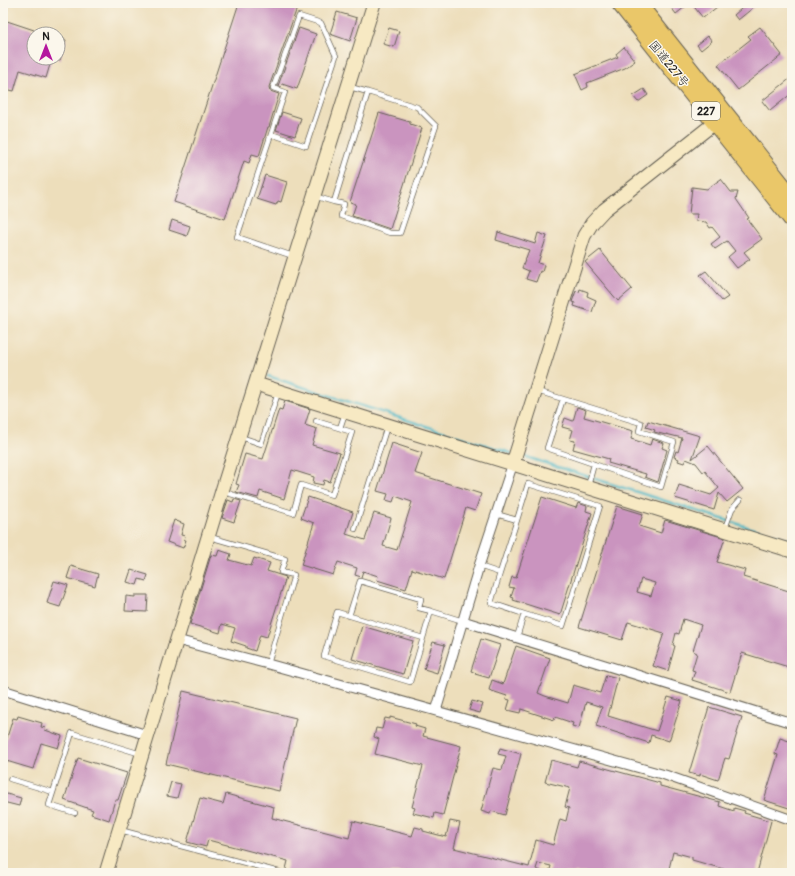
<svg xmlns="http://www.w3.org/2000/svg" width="795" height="876" viewBox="0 0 795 876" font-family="Pangolin,'Klee One',sans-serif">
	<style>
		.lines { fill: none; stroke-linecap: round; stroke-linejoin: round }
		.stream { stroke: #49b6c4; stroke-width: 2.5 }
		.building { fill: #ca94bf; fill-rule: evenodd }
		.lane-casing { stroke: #656054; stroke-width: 6 }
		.street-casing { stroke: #656054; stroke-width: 11 }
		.secondary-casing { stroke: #656054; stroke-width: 15 }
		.highway-casing { stroke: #656054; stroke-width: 19 }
		.lane { stroke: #fff; stroke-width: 4.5 }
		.street { stroke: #fff; stroke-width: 9 }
		.secondary { stroke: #f7e9c3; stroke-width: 13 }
		.highway { stroke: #eac769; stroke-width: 17 }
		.labels { text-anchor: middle; stroke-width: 3; stroke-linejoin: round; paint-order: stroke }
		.shield { fill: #fbf7ec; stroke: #5f5e5a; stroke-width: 1 }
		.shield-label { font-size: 11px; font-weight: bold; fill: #1c1c1c }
		.street-label { font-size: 12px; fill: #1c1c1c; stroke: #fbf7ec }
	</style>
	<rect width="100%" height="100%" fill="#fbf7ec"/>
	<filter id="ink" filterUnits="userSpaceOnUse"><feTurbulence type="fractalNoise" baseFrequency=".025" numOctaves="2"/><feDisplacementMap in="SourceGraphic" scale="8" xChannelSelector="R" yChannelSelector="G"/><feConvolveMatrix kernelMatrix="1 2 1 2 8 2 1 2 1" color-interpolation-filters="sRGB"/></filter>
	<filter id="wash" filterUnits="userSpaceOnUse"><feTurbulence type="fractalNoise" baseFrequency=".012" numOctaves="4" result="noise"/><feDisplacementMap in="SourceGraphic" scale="16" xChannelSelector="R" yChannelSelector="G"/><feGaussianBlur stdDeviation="0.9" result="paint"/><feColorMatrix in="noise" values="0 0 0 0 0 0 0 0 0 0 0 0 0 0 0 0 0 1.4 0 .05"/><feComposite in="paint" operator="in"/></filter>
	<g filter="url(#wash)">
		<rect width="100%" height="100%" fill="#eddebb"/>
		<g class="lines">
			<!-- stream -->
			<path class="stream" d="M268,376L511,453
				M520,455L792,541"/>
		</g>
		<g id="blocks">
			<!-- building -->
			<path class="building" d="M239,3H282L297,8L269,87L270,91L279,94L269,127H268L259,156L252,154L249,163L244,161L225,219L174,202Z
				M668,3H690L676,14Z
				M691,3H722L703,18Z
				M748,3H751L754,7L738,20L734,15Z
				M337,12L357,18L350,41L330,34Z
				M7,21L34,30V58H52L46,78L20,70L14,91L5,89V87L3,86V35Z
				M760,27L782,55L738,90L718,65L751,39L748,36Z
				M299,28L316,34L297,89L282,84L281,87L278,86Z
				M389,28L399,31L394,47L383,44Z
				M708,36L712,41L701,50L697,45Z
				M58,37L66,40L60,60H58Z
				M624,47L635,61L625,68L587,83L588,87L582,90L575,74L618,57L616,54Z
				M792,77V93L770,111L762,101Z
				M644,89L648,95L638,102L633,96Z
				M282,112L301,118L295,136L276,130Z
				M379,113L410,122V124L422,128L390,229L352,216L356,204L350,202Z
				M265,175L287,182L281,202L278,201L276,205L257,199Z
				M721,179L731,192H738L736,199L749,218L747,219L762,239L744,252L750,259L737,268L728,257L735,251L727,241L715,249L711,244L720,237L712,227L710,228L706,222L696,221L697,214H689L692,187L707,189Z
				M172,220L190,226L187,236L169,230Z
				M498,232L535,244L538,233L547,236L538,263L544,265L542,272L540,271L536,282L526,279L529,271L522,268L529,250L496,240Z
				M600,250L632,289L618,301L585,262Z
				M706,271L728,297L722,301L700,275Z
				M580,289L588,292L587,296L596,300L592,312L574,306L575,303L572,302L576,291L579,292Z
				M285,401L310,409L305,425L317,429L312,445L340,453L330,482L324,480L323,485L313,483L314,477L292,470L284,499L260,491L258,498L236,492L239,485L236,484L245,454L263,459L279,409L282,410Z
				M577,407L586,410L584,417L633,431L631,439L650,445L652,439L664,443L662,448L667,450L658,482L645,477L646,474L608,463L609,459L573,449L575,441L570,440L573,430L562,427L565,418L573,421Z
				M648,421L700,436L692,459L708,446L743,489L727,502L719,493L714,510L675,498L679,485L711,495L719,488L705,471L703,472L696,463L686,459L684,463L678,461L679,459L674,457L676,451L678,452L682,438L666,434V435L654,432L655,430L646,427Z
				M392,443L422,453L415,473L481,494L475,511L466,508L444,579L412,569L406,589L377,580L378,576L363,571L361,577L355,575L357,568L338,562L333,575L301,565L314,523L301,518L308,497L353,512L346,534L365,540L374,513L391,518L383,546L397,550L412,502L395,496L393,502L386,500L388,494L377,491Z
				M542,497L576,508L578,503L587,506L586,511L592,513L560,615L513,600L514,598L511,597L514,588L509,587L512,577L516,578Z
				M234,499L241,501L234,522L222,518L228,500L233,502Z
				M617,506L643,514L639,526L661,533L665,520L725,538L717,562L745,570L743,577L792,592L790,601L792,602V668L742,653L730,692L692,680L695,671L692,670L697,653L693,651L701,625L683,619L679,634L676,633L673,645L675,646L668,671L653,666L664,633L628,622L622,640L579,627ZM641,579L655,583L651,596L637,592Z
				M174,520L184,524L181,535L185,536L184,540H186L183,548L167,542Z
				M219,550L231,554L229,560L251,566L254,558L270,563L267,571L286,577L267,637L260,635L255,651L246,648V646L231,641L235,628L222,624L220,633L190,624L211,555L217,556Z
				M71,566L98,574L95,586L67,578Z
				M131,570L148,575L146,581L139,579L137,585L127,582Z
				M54,581L68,585L60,607L47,603Z
				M135,595H148L147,612L125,611L126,596L135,597Z
				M362,626L413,641L403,674L352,659Z
				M481,639L500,645L489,678L475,674L476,673L471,671Z
				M433,642L445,645L437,673L424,669Z
				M516,646L550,658L538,693L545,696L568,703L573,685L600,693L606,675L618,678L608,716L657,731L668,697L682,701L669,741L651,735L649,743L596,726L602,707L586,702L579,728L572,726L573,723L555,717L554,720L521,709L520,713L507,710L510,700L506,699L507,696L489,690L492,680L503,684Z
				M183,691L296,718L279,791L166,764Z
				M472,701L483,704L480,713L469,710Z
				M709,707L742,717L729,759L725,758L718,780L700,774V776L689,773Z
				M18,716L42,723L41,727L46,728L45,730L62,736L58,748L41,743L33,769L3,760V750L13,718L17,719Z
				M390,717L416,724L415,726L425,729L423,736L461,746L443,815L435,813L434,818L413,813L415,808L412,807L423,766L375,754L379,739L374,737L376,728L382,729L385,718L390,719Z
				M780,738L792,742V809L764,800L778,755L775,754Z
				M500,748L521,754L505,815L491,811L490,814L481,811L493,768L502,770L506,756L498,754Z
				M78,758L127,773L118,800H115L109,820L91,814L93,810L64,800Z
				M551,760L577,767L579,761L660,783V786L720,802L719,806L734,811V808L745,811L744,813L771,821L757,873H737L692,860V857L673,852L668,873H549L551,866L538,863L536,869L541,871V873H285L288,861L208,840L206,847L187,842L200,798L223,804L226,794L274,807L272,818L349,838L353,821L412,836L415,827L423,829V831L446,837L450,821L460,823L454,848L529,867L536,840L553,845L560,819L566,821L569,808L565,807L570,788L545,782Z
				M171,782L181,784L177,798L167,796Z
				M3,793L21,798L19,806L3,802Z"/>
		</g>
	</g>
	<g filter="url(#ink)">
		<use href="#blocks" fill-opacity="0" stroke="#656054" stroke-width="1"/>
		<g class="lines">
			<!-- lane casing -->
			<g class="lane-casing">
				<path id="lane" d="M271,134L306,146L336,56L321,23L299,16L273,88L285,92L237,237L293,256
					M314,196L334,202L368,92L350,87
					M334,202L344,204L341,216L390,233H400L436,126L417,107L368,92
					M537,391L563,399L547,448L661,487L674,442L639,431L641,423L563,399
					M340,428L345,413
					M241,437L261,444L278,393
					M588,486L594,464
					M224,492L293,513L301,485L332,495L352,432L316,421
					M517,520L528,484L600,506L563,626L524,614
					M725,528L732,509L740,500
					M355,529L387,426
					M210,537L285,559L281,572L294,575L268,664
					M479,566L500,573L517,520L496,514
					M500,573L491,603L524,614L517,637
					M337,612L423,638L410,682L324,656Z
					M349,616L360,581L421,599L419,608L431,611
					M423,638L431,611L463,621
					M10,779L53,792
					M75,813L49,805L72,733L141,754
					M120,830L279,872V873
					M687,873H689"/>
			</g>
			<!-- street casing -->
			<g class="street-casing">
				<path id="street" d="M463,621L792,723
					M177,640L268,664L665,775L792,820
					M3,690L147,735
					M436,711L479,566L513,463"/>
			</g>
			<!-- secondary casing -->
			<g class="secondary-casing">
				<path id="secondary" d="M256,384L792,551
					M513,463L584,236L592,223L604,210L722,117
					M106,873L222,491L374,3"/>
			</g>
			<!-- highway casing -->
			<g class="highway-casing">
				<path id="highway" d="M620,3L792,219
					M637,3L792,198"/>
			</g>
			<!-- lane -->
			<use href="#lane" class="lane"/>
			<!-- street -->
			<use href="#street" class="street"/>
			<!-- secondary -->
			<use href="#secondary" class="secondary"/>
			<!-- highway -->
			<use href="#highway" class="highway"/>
		</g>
	</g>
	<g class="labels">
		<!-- shield labels -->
		<rect class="shield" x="692" y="102" width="28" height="18" rx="3"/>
		<g class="shield-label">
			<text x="706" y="115">227</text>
		</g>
		<!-- street labels -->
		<g class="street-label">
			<text transform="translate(669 64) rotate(51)" y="4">国道227号</text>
		</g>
	</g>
	<!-- margin -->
	<rect width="795" height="876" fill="none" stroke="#fbf7ec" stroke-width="16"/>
	<!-- north arrow -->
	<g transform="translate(46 46)"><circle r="19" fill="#fbf7ec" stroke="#a29f99"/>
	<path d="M0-3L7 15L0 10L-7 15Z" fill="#b5179e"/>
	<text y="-6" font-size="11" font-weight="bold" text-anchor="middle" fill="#1c1c1c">N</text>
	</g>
</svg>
